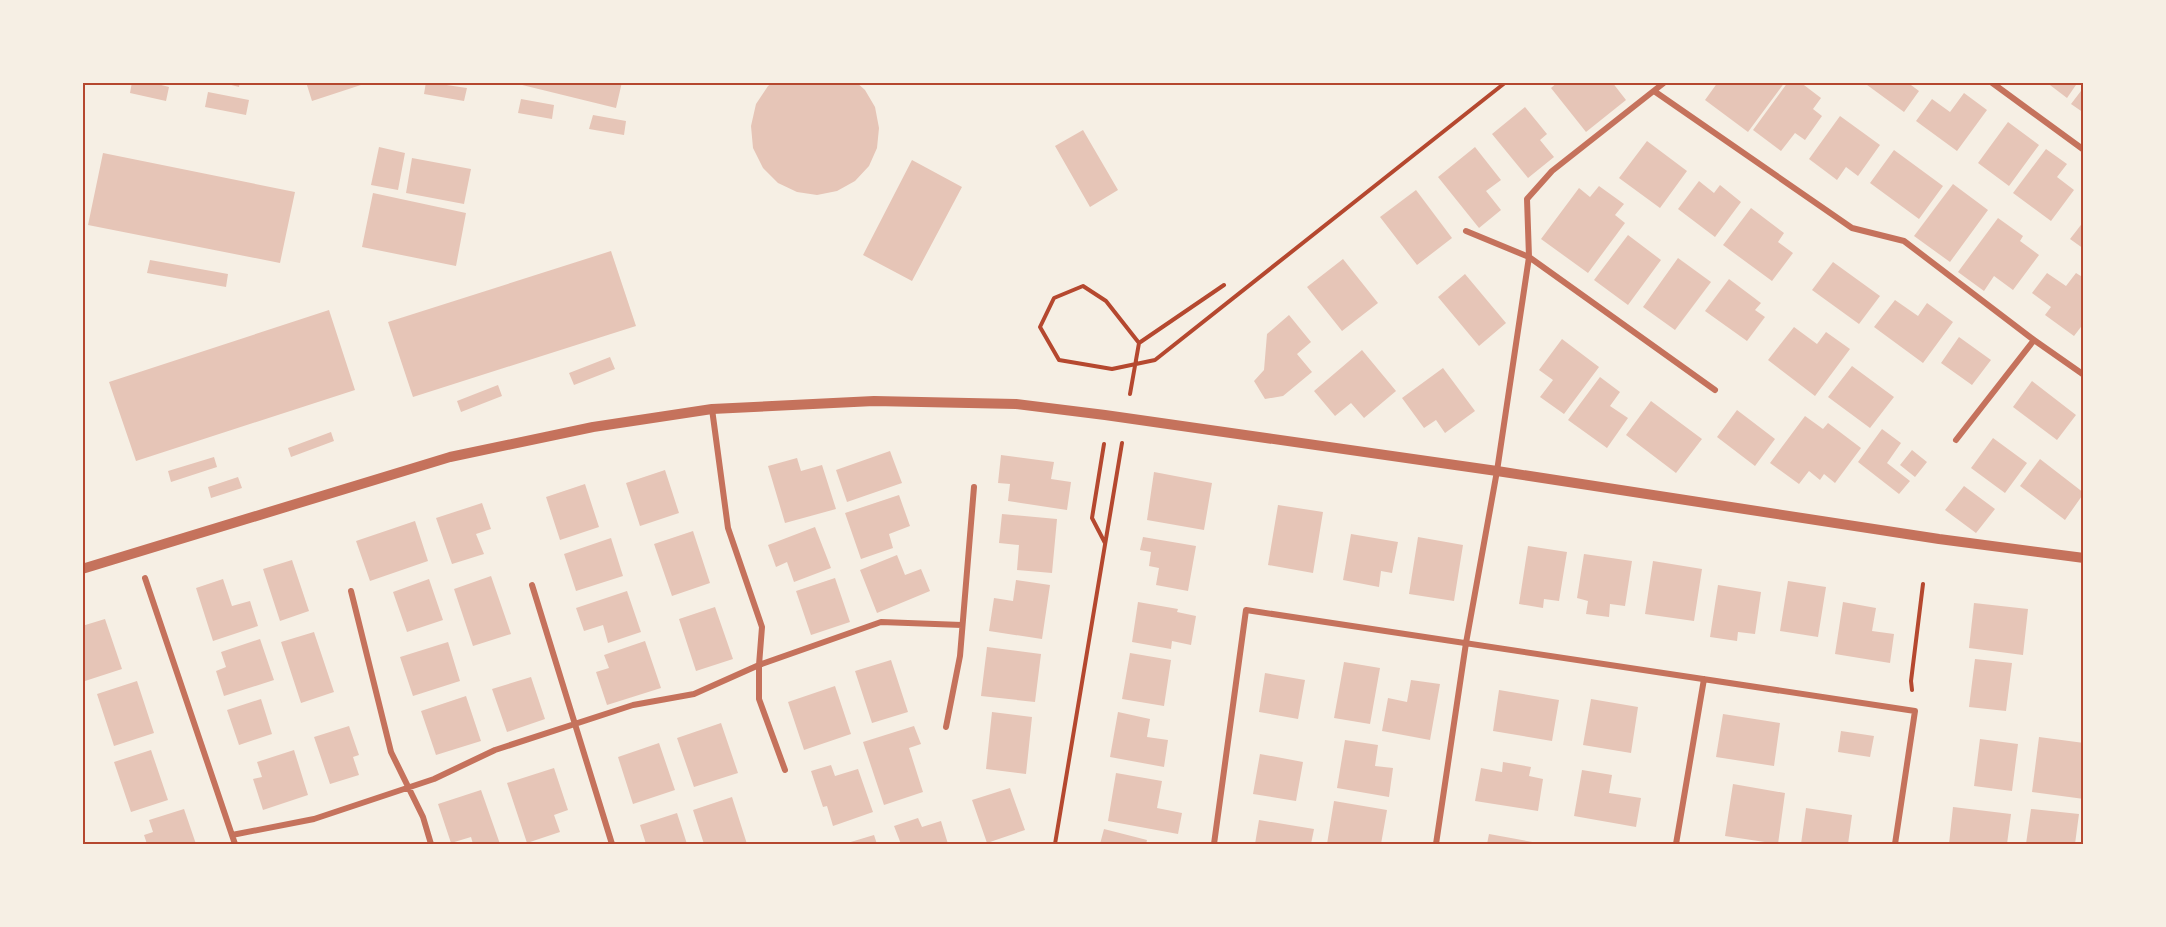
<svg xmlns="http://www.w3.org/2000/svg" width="2166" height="927" viewBox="0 0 2166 927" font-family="'Roboto Condensed',sans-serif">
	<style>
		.building { fill: #e6c5b7 }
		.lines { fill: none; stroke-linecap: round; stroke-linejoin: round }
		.path { stroke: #b5482f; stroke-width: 4 }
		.minor { stroke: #c5725c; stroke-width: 6 }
		.tertiary { stroke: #c5725c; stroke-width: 10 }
		.neatline { fill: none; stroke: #b5482f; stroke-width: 2 }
	</style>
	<rect width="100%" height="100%" fill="#f6efe4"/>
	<!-- building -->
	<path class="building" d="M132,82H150L169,87L166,101L130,93Z
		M220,82H240L239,87Z
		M306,82H367V83L312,101Z
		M426,82L467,88L464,101L424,94Z
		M510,82H622L616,108Z
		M774,82H856L865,90L875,107L879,128L877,148L869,166L855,181L837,191L817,195L797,192L778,183L763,168L753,148L751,126L756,104L768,86Z
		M1558,82H1612L1626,100L1586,132L1551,88Z
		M1718,82H1785L1748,132L1705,100Z
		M1788,82H1800L1821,98L1813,109L1822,116L1805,140L1795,133L1781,151L1753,130Z
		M1863,82H1907L1919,91L1904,112Z
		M2046,82H2078L2067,98Z
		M2084,87V113L2071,104Z
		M208,92L249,100L246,115L205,107Z
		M1964,93L1987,110L1957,151L1916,121L1932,99L1950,112Z
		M521,99L554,105L552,119L518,113Z
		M1525,107L1547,134L1540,140L1554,157L1528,178L1492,134Z
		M593,115L626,121L624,135L589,129Z
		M1840,116L1880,145L1858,176L1846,167L1837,180L1809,159Z
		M2008,122L2039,145L2009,186L1978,163Z
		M1083,130L1118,190L1090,207L1055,146Z
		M1647,141L1687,171L1660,208L1619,178Z
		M379,147L405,153L398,190L371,185Z
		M1475,147L1501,180L1486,191L1501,210L1479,228L1438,177Z
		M2046,149L2067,164L2057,177L2074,190L2051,221L2013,193Z
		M1894,150L1943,186L1919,219L1870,183Z
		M103,153L295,192L280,263L88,225Z
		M412,158L471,169L464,204L406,193Z
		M912,160L962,187L912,281L863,255Z
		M1699,181L1714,193L1720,185L1741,202L1715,237L1678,209Z
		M1953,184L1988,210L1950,262L1914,236Z
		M1599,186L1624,204L1615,215L1625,223L1588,273L1541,239L1579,188L1590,197Z
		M1416,190L1452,238L1417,265L1380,217Z
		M373,193L466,213L456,266L362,247Z
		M1751,208L1784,233L1778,242L1793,253L1772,281L1723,245Z
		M1998,218L2023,236L2020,241L2039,255L2013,290L1994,276L1984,291L1958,272Z
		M2084,221V249L2070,239Z
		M1628,235L1661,260L1628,305L1594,280Z
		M611,251L636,326L413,397L388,322Z
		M1678,258L1711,282L1675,330L1643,307Z
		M1343,259L1378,303L1342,331L1307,287Z
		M150,260L228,274L226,287L147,273Z
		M1833,262L1880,296L1859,324L1812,290Z
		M2047,273L2066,286L2076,273L2084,278V323L2074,336L2045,315L2051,307L2032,293Z
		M1465,274L1506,323L1479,346L1438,297Z
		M1729,279L1761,303L1755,310L1765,317L1747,341L1705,311Z
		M1895,300L1918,316L1927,303L1953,322L1923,363L1874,327Z
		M329,310L355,390L136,461L109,382Z
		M1289,315L1311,342L1297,354L1312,372L1283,396L1265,399L1254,381L1264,370L1267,334Z
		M1794,327L1817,344L1826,332L1850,349L1815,396L1768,360Z
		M1959,337L1991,360L1972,385L1941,363Z
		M1562,339L1599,367L1564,414L1540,397L1553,380L1539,370Z
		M1362,350L1396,391L1364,418L1351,403L1335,416L1314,391Z
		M610,357L615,369L574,385L569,373Z
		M1852,366L1894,397L1870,428L1828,397Z
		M1443,368L1475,411L1445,433L1436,420L1424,428L1402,398Z
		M1600,377L1620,392L1610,406L1628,418L1607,448L1568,420Z
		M2032,381L2076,415L2057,440L2013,407Z
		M498,385L502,396L461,412L457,401Z
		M1651,401L1702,439L1676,473L1626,435Z
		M1737,410L1775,439L1755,466L1717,437Z
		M1805,416L1823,429L1828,423L1861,448L1835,483L1824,474L1820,480L1809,471L1799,484L1770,463Z
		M1882,429L1901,443L1887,463L1910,481L1899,494L1858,462Z
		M331,432L334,441L291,457L288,448Z
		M1993,438L2027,463L2005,493L1971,468Z
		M1912,450L1927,462L1915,477L1900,465Z
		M890,451L902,483L847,502L836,470Z
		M1001,455L1054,462L1051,479L1071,482L1067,510L1008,501L1010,484L998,483Z
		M214,457L217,467L171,482L168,471Z
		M797,458L801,471L822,465L836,509L785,523L768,466Z
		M2040,459L2084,493L2065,520L2020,486Z
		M665,470L679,513L640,526L626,483Z
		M1154,472L1212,483L1204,530L1147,520Z
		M238,477L242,488L211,498L208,487Z
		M585,484L599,527L560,540L546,497Z
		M1964,486L1995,509L1976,533L1945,510Z
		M899,495L910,526L889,534L893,548L861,559L845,513Z
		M482,503L491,529L476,534L484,554L452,564L436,518Z
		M1278,505L1323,512L1313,573L1268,565Z
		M1002,514L1057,519L1052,573L1017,570L1019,545L999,543Z
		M415,521L428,561L370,581L356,541Z
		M815,527L831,568L794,582L787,562L776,567L768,545Z
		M693,531L710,583L672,596L654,544Z
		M1351,534L1398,542L1392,573L1381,571L1379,587L1343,580Z
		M1143,537L1196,546L1188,591L1156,585L1159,568L1149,566L1151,552L1140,550Z
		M1418,537L1463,545L1454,601L1409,594Z
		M611,538L623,576L576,591L564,554Z
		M1528,546L1567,552L1559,601L1544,599L1543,608L1519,604Z
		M1584,554L1632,561L1625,606L1610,604L1609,617L1586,614L1588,601L1577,598Z
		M897,555L905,575L921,569L930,591L877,613L860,570Z
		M292,560L309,611L280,621L263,569Z
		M1653,561L1702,569L1694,621L1645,614Z
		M491,576L511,634L473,646L454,589Z
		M835,578L850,622L811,635L796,591Z
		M223,579L232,606L250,601L258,626L213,641L196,588Z
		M429,579L443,620L407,632L393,592Z
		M1016,580L1050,585L1042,639L989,631L994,598L1013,601Z
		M1788,581L1826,587L1818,637L1780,631Z
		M1718,585L1761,592L1755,634L1738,632L1737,641L1710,637Z
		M627,591L641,632L608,643L603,625L584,631L576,608Z
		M1138,602L1178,609L1177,612L1196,616L1191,645L1172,641L1171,649L1132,642Z
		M1843,602L1876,608L1872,631L1894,634L1890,663L1835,654Z
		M1974,603L2028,609L2023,655L1969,648Z
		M715,607L733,659L696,671L679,619Z
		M105,619L122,669L85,681L82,673V626Z
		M314,632L334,692L301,703L281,642Z
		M260,639L274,680L224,696L216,671L226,667L221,652Z
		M645,641L661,688L607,705L596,672L609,668L604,655Z
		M448,642L460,681L413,696L400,657Z
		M987,647L1041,654L1035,702L981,696Z
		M1130,653L1171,660L1164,706L1122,699Z
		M1975,659L2012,663L2006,711L1969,707Z
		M891,660L908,712L872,723L855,671Z
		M1344,662L1380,668L1370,724L1334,718Z
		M1265,673L1305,680L1298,719L1259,712Z
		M531,677L545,719L507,732L492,689Z
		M1411,680L1440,684L1430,740L1382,731L1388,698L1407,702Z
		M137,681L154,733L114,746L97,694Z
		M835,686L851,734L804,750L788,702Z
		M1499,690L1559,700L1552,741L1493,731Z
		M466,696L481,741L436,755L421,711Z
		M261,699L272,734L239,745L227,710Z
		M1591,699L1638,707L1631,753L1583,745Z
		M992,712L1032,717L1026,774L986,769Z
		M1118,712L1150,719L1147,737L1168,740L1164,767L1110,757Z
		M1723,714L1780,723L1774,766L1716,757Z
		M721,723L738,773L694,787L677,738Z
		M349,726L359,755L353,757L359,775L330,784L314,737Z
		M914,726L921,744L909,748L923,792L884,805L863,742Z
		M1841,731L1874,736L1870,757L1838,752Z
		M2039,737L2084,743V799L2032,792Z
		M1980,739L2018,744L2012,791L1974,786Z
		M1345,740L1378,745L1375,766L1393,768L1389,797L1337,788Z
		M659,743L675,790L633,804L618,757Z
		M151,750L168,800L131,812L114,762Z
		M294,750L308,795L263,810L253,779L262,777L257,762Z
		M1260,754L1303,762L1296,801L1253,794Z
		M1503,762L1531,767L1529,776L1543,779L1538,811L1475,801L1481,768L1502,772Z
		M831,765L835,776L858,769L873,812L833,826L827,806L823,807L811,771Z
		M554,768L568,810L554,815L560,832L527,843L507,783Z
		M1582,770L1612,775L1609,793L1641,798L1636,827L1574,816Z
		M1116,773L1162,781L1157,808L1182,813L1178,834L1108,821Z
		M1733,784L1785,793L1778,844L1725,836Z
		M1010,788L1025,830L987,843L972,800Z
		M481,790L500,844H473L471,837L451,843L438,804Z
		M732,797L747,844H704L693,810Z
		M1334,801L1387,810L1381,844H1327Z
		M1953,807L2011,814L2007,844H1949Z
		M1806,808L1852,815L1848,844H1801Z
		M184,809L196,844H147L144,835L153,832L149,820Z
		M2031,809L2079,814L2075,844H2026Z
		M677,813L687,844H646L640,825Z
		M918,818L922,827L941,821L948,844H901L894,826Z
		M1259,820L1314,829L1311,844H1255Z
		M1104,829L1147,840L1146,844H1100Z
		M1489,834L1538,843V844H1487Z
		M874,835L877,844H844Z"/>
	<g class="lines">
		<!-- path -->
		<path class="path" d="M1139,343L1106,301L1083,286L1054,298L1040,327L1059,360L1112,369L1155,360L1506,82
			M1130,394L1139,343L1224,285
			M1104,444L1092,518L1105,543
			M1912,690L1911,681L1923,584
			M1055,844L1122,443"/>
		<!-- minor -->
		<path class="minor" d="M1991,82L2084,150
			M1654,91L1852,228L1904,241L2034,340
			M1466,231L1529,257L1715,390
			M712,409L728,528L762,627L759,665V699L785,770
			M1956,440L2034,340L2084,375
			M145,578L235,844
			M532,585L612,844
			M351,591L391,752L423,817L431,844
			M946,727L960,656L974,487
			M232,835L314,819L434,779L495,750L633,705L694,694L759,665L881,622L962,625
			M1214,844L1246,610L1915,711L1895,844
			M1436,844L1466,643L1497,471L1529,257L1527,199L1552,171L1665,82
			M1676,844L1704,679"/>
		<!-- tertiary -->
		<path class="tertiary" d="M82,569L450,457L593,427L712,409L874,401L1016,404L1105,415L1497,471L1939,539L2084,558"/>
	</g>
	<!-- border -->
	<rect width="2166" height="927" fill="none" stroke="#f6efe4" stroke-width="168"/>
	<rect x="84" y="84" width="1998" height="759" class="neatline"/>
</svg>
